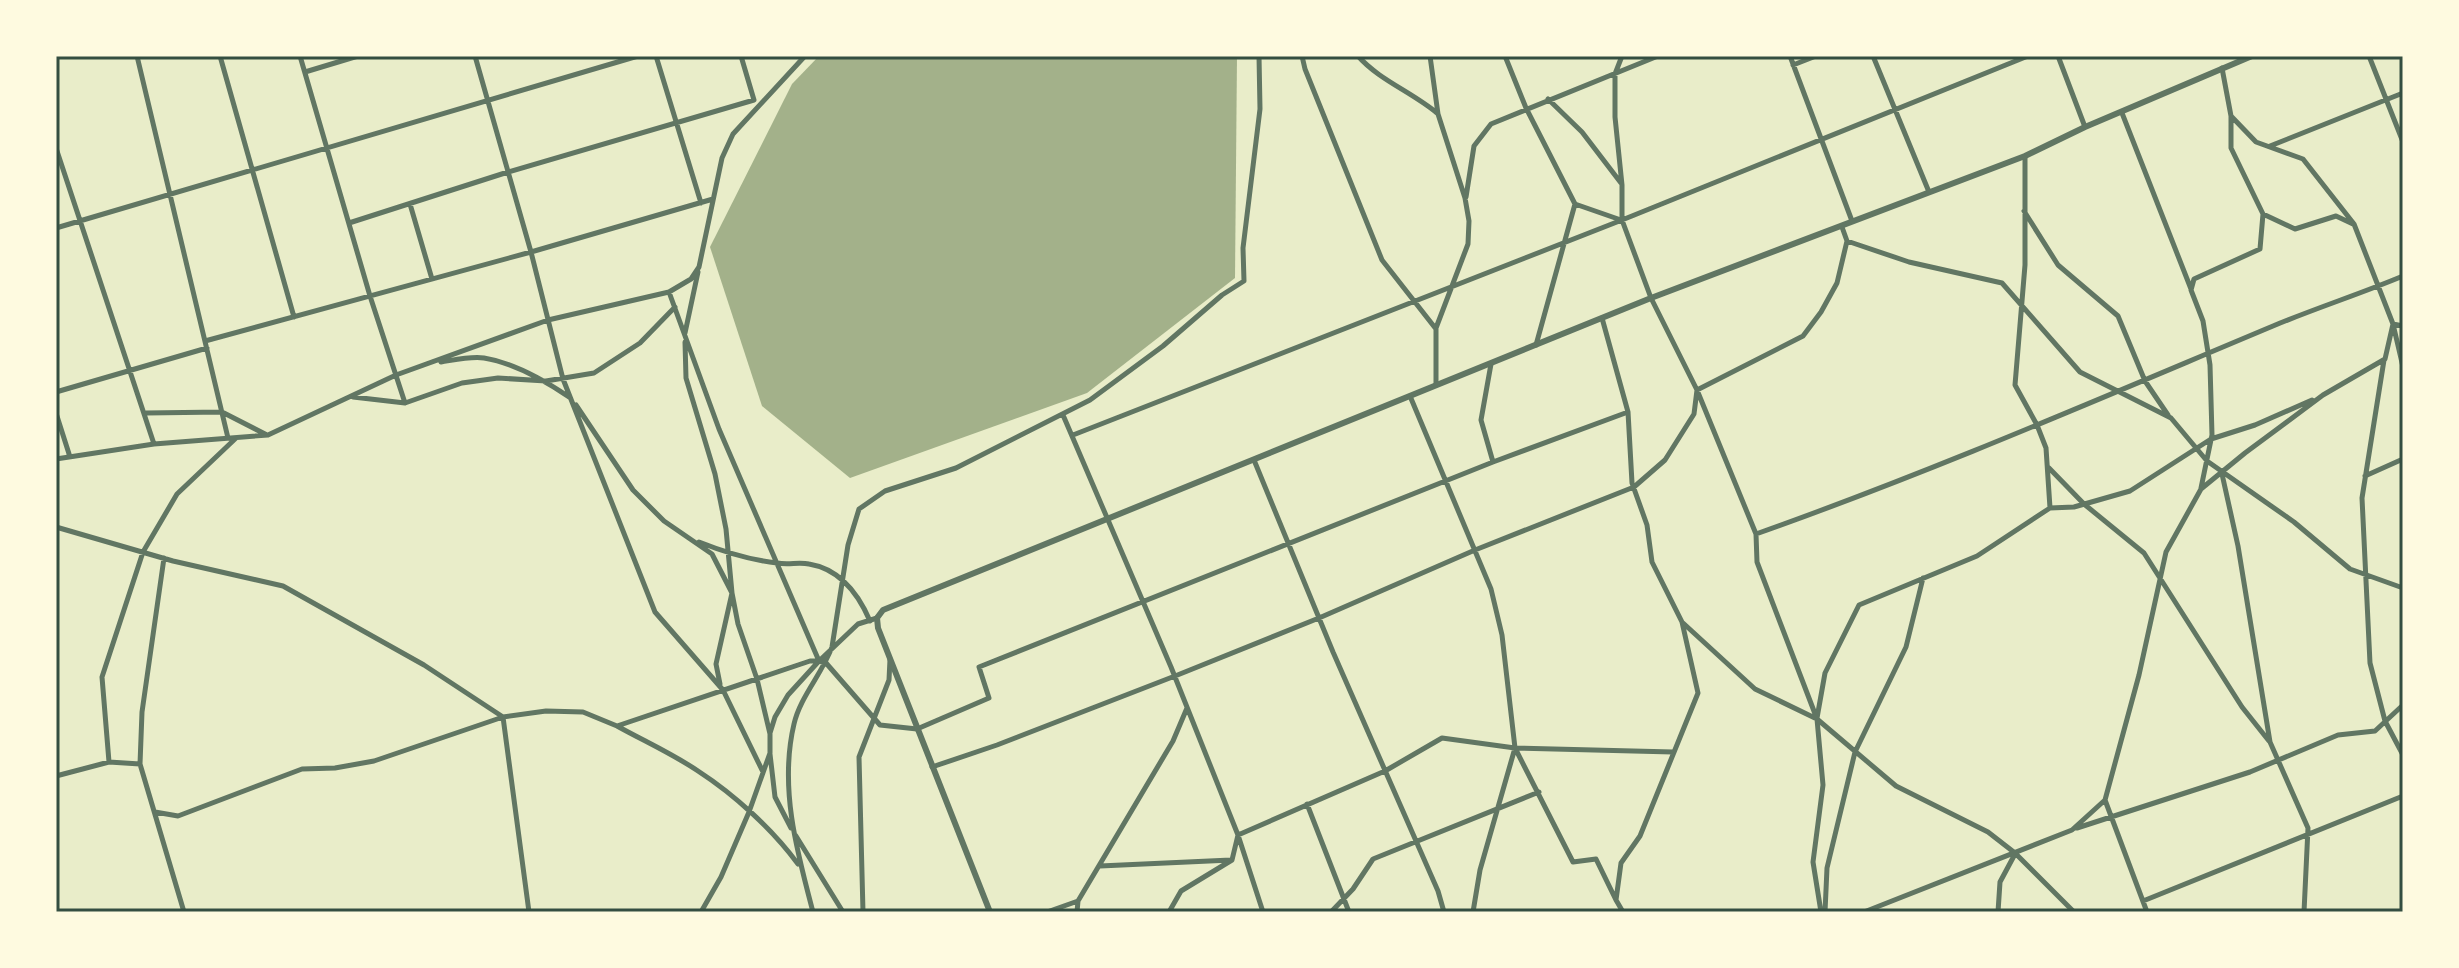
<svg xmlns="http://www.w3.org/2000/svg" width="2459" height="968" viewBox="0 0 2459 968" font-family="'Varela Round',sans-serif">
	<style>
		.water { fill: #a3b18a }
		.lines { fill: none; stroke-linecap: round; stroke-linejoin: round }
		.minor { stroke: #617663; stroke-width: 5 }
		.tertiary { stroke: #617663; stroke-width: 6 }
		.neatline { fill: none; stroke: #344e41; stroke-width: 3 }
	</style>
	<rect width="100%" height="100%" fill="#e9edc9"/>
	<!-- water -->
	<path class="water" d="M819,56H1237L1235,278L1087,393L850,478L762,406L710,247L792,84Z"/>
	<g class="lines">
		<!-- minor -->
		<path class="minor" d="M137,56L228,438
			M220,56L294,317
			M300,56L370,296L405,403
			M475,56L531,252L563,379L655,612L723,690L763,772
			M656,56L701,203
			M741,56L754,100
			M1302,56L1305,69L1382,260L1436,329V385
			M1358,56C1379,80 1412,92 1437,113
			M1430,56L1438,114L1465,198L1469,221L1468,244L1436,328
			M1505,56L1526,108L1575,204L1621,220
			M1622,56L1615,74V117L1622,185V220L1651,298L1697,390L1756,534L1757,562L1817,719L1823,785L1813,862L1821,912
			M1790,56L1852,221
			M1873,56L1929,192
			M2058,56L2085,127
			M2369,56L2403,142
			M56,57L59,56
			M1793,65L1816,56
			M305,72L358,56
			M1548,99L1582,132L1621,183
			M2122,113L2191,289
			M2270,146L2403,93
			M56,148L154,444
			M1466,197L1474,146L1491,124L1658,56
			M410,204L432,279
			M2024,211L2058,265L2118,316L2145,381L2168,415
			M2263,214L2295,229L2336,216L2353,224
			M349,223L508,172L754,100
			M56,228L638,56
			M1847,241L1909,262L2002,283L2080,372L2171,418L2207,461L2294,522L2350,569L2403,588
			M669,292L719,429L819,661L826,663L880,725L917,729L989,698L979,667L1493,462L1481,420L1491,364
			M1602,318L1628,412L1632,483L1647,525L1652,562L1682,622L1698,693L1640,836L1621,863L1616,900L1623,912
			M2403,326L2393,324L2403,367
			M685,333L698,272
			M205,341L531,252L713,199
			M685,342L686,378L715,474L726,529L732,593L738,624L757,679L770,734V753L749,812L721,877L701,912
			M1536,345L1575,204
			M2384,360L2362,498L2370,663L2385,721L2403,755
			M441,362C454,360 471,356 484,358C515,363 544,380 569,397
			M56,392L207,348
			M1410,396L1491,589L1502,635L1515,748L1573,862L1596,859L1616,900
			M353,397L405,403L462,383L498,378L546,381L594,373L640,343L675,307
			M576,405L633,490L664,521L712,554L732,593L716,664L720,684
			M56,413L70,457
			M146,413L222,412L267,435
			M1063,415L1171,667L1238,835L1263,912
			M1073,435L1622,220L2028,56
			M56,459L154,444L268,435L396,375L548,320L669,292L691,279L699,267L722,158L733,134L805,56
			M1254,460L1333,652L1438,891L1444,912
			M1493,462L1628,412
			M2049,468L2084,504L2144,553L2242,707L2269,741
			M2222,474L2238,546L2270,742L2308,828L2304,912
			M2365,476L2403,459
			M2201,488L2212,435L2210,365L2203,321L2191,290L2194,279L2260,249L2263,214L2231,148V116
			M2050,508L2074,507L2130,491L2211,439L2255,425L2312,400
			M56,527L173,561L283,586L424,665L503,717L546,711L583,712L617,726L810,661H819
			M1756,534C1931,472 2101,398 2273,326C2316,308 2360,294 2403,276
			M699,542C724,552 750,560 777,563C788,565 799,562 809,564C840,569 858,593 870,621
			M164,558L142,712L140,764L184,912
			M1683,623L1755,689L1817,719L1896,786L1988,832L2015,853L2074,912
			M1817,718L1825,673L1859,605L1977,556L2050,508L2046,448L2037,425L2015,385L2025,265V156
			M617,726C644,741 673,754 698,771C735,795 772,829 798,864
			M770,733L775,717L788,695L819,661L858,624L877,618
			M770,754L775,797L791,828
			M109,762L140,764
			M932,767L997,745L1175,676L1319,618L1475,550L1634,487L1665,460L1694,414L1697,390L1803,336L1821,312L1837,283L1847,241L1842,227
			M56,776L109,762L102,677L143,552L177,494L235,439
			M2105,800L2147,912
			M1307,804L1349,912
			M155,812L178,816L302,769L335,768L374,761L503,717L529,912
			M2077,828L2250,772L2338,735L2375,731L2403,705
			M796,836L843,912
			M1100,866L1231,860
			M2143,901L2403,796
			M813,912C797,852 779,787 794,724C800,697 822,674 832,647L848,545L859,509L885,491L956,468L1090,400L1163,346L1222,295L1244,281L1243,248L1260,109L1259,56
			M863,912L859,757L889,680L890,659
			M1047,912L1078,901L1173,741L1187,708
			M1077,912L1078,901
			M1169,912L1181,891L1232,860L1238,835L1385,771L1442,738L1515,748L1673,752
			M1331,912L1353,889L1373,859L1539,792
			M1473,912L1480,870L1515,748
			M1825,912L1827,868L1855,752L1906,647L1923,578
			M1864,912L2072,830L2105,800L2139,675L2166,552L2201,489L2245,453L2323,395L2385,359L2393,324L2354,224L2303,159L2256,142L2231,116L2222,68
			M1998,912L2000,882L2015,854"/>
		<!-- tertiary -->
		<path class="tertiary" d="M990,912L878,628L877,618L883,610L1651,298L2025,156L2085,127L2252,56"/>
	</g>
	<!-- border -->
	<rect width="2459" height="968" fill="none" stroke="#fefae0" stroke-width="116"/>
	<rect x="58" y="58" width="2343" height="852" class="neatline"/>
</svg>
